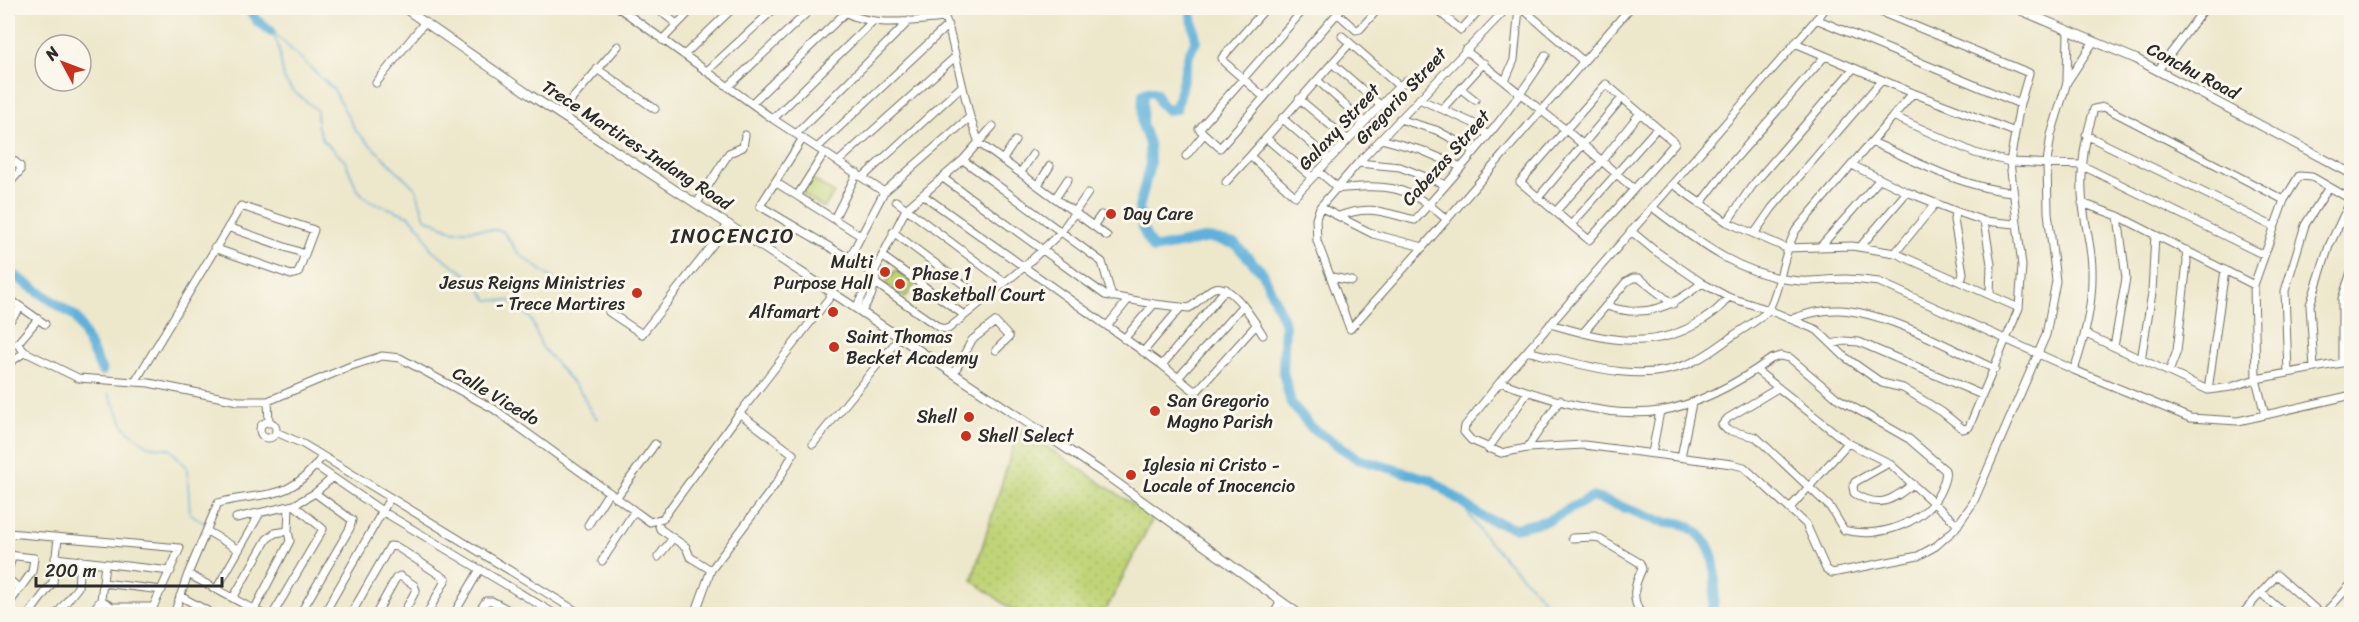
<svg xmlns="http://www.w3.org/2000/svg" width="2359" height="622" viewBox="0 0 2359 622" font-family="Sriracha,sans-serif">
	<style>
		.grass { fill: url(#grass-dots); stroke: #768051; stroke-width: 1.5 }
		.garden { fill: #c0d477; stroke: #768051; stroke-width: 1.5 }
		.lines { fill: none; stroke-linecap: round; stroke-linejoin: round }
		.stream { stroke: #5fb0da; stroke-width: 1.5 }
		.river { stroke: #5fb0da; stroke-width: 10 }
		.minor-casing { stroke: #6f6d63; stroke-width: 9 }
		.major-casing { stroke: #6f6d63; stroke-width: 10 }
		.minor { stroke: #fff; stroke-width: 7 }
		.major { stroke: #fff; stroke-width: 8 }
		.poi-dot { fill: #c8321e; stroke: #fbf7ec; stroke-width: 2 }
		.labels { text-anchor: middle; stroke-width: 6; stroke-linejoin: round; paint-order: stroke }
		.street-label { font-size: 18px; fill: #2b2b2b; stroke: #fbf7ec }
		.poi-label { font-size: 18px; fill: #2b2b2b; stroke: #fbf7ec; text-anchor: start }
		.quarter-label { font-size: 21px; letter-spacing: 1.5px; fill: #2b2b2b; stroke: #fbf7ec }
	</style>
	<defs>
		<pattern id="grass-dots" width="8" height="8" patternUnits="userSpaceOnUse" patternTransform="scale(1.5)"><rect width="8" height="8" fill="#c0d477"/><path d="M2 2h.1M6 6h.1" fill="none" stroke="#a5b667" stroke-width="1.8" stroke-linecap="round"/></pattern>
	</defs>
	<rect width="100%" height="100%" fill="#fbf7ec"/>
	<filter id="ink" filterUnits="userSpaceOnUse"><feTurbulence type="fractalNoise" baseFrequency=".0167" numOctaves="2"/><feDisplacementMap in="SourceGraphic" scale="12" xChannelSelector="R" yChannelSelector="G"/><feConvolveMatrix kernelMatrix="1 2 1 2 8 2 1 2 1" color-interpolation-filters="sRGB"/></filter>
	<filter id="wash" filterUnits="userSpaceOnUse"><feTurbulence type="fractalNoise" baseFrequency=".008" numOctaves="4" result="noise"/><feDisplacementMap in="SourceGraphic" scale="24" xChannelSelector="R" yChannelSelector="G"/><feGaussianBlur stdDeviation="1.35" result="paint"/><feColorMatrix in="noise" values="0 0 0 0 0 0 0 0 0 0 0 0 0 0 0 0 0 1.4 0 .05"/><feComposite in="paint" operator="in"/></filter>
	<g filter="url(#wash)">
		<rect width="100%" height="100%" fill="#ede7cb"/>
		<!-- grass -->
		<path class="grass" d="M1019,428L1153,518L1104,614H1018L972,580Z"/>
		<!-- garden -->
		<path class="garden" d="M812,179L834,193L824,208L802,194Z
			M896,270L915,284L905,298L885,284Z"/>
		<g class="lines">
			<!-- stream -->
			<path class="stream" d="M271,31L278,45L284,79L292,90L317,110V125L323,140L345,161L357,189L368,200L409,216L422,229L431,249L474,280L488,300L512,301L531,319L542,347L583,395L590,411L598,419
				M274,33L334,90L355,130L416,189L425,218L454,231L479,229L503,231L518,253L564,287
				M108,393L126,429L148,446L170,449L187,467L190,513L205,524
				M1457,497L1482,534L1557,614"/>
			<!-- river -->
			<path class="river" d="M248,8L257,21L271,31
				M1190,8L1196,40L1189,54L1176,109L1167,110L1160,103L1156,93L1150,91L1143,94L1142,124L1149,144L1150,164L1139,208L1143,230L1153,249L1209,238L1235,244L1263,273L1285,324L1283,372L1291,403L1312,428L1358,459L1431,480L1484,518L1515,528L1549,520L1592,497C1614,503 1635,512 1657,520C1666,523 1677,521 1685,525C1721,542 1717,581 1712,614
				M8,271L76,317L102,371"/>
		</g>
	</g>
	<g filter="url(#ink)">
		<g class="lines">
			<!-- minor casing -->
			<g class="minor-casing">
				<path id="minor" d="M619,8L773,119L884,192
					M656,8L677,24
					M838,8C868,29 910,21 945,18L948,25L970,117L979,143L1107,236
					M1305,8L1199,129L1220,148L1342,8
					M1435,8L1461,30L1481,8
					M1507,8L1358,163L1320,207L1316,219L1317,241L1350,329L1423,247L1630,8
					M1522,8L1583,61
					M1826,8L1500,382L1465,426L1464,432L1471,440L1501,453L1527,448L1584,445L1732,464L1744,467L1806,524L1826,569L1832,573L1918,556L1936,546L1954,530L1973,503L2046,335L2056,281L2048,212L2047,162L2051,135L2067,82L2094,41
					M1337,13L1356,30L1360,29L1379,8
					M1816,19L2020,104
					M1342,36L1350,43L1250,156L1295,196L1399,86L1407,80
					M662,40L693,8
					M1350,43L1399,86
					M1795,43L1913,93L2015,132
					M1465,50L1566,130L1634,189
					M684,55L733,8
					M1332,63L1380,105
					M597,69L655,109
					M2158,70L2205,8
					M707,71L775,8
					M1317,80L1364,122
					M1505,81L1514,60L1519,8
					M2067,82L2068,30
					M376,83L424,23
					M1606,84L1675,143L1589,240L1520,182Z
					M728,87L812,8
					M1461,89L1475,100
					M1264,97L1224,62L1222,58L1266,8
					M1299,99L1347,139
					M1419,99L1473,123L1488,135
					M752,103L845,13
					M1443,108L1484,63
					M559,114L618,46
					M1893,116L1975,153L2010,162L2081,165L2264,255
					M1282,118L1329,159
					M773,119L873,21
					M1399,119L1436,130L1475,151
					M796,134L909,21
					M2086,135L2274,227
					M803,138L760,206L877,275
					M1266,138L1312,177
					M1381,139L1421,150L1461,167
					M1872,142C1916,161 1963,188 2012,192
					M817,148L948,25
					M8,156L20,166V171L8,185
					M1186,156L1204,134
					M1003,159L1015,141
					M963,160L1102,262L1112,297
					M839,161L955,57
					M1358,163L1400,167L1446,185
					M1852,165L1907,192L1955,211L1984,221L2016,224
					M1318,171L1337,187
					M1021,172L1033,154
					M863,177L962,86
					M943,178L1105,295L1154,304L1189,308C1198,303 1203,294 1212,289C1230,279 1255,322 1263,335
					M775,182L861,236
					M1226,182L1250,156
					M1673,184L1727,222L1786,248L1852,246L1895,253L2019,308
					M1038,185L1050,166
					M1335,189C1384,184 1409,184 1447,220
					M923,195L1162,365L1193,390H1198L1257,324
					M797,196L824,153
					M1056,197L1068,179
					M1538,198L1622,98
					M2352,200L2312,177L2299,176L2284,200L2254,285L2256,379L2265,415L2352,395
					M896,201L1004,282
					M697,203L729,153L743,147L745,135
					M2082,203L2118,216L2254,285
					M1700,204L1729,166L1825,56
					M1320,207L1373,234L1423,247
					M1652,207C1698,242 1740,276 1800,281C1815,282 1831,279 1846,279C1857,279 1868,281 1879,282L2074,370L2190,418L2238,421L2265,415
					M1556,211L1601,162L1640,113
					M1955,211L1954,220L1963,273L1961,282
					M1339,216C1370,204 1385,213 1415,220C1462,167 1509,115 1546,55
					M834,219L857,173
					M1984,221L1991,264L1990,294
					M1727,222L1752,186L1853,69
					M1571,225L1657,128
					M1093,226L1101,215
					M228,227L305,254
					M1631,231L1654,250L1702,283L1728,297L1769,310L1817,330L1845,357L1882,383L1903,388L1942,412L1963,429L1969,427L2019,308L2022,266L2010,162L2020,104L2029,73L1871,8
					M893,232L983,299
					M1754,234L1772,208L1882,80
					M1820,247L1880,179
					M1860,247L1907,192
					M1895,253L1936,203
					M882,256L964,315
					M849,259L884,192L970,117
					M1332,277L1352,281
					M871,280L940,328L948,329L1024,267L1061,232L1088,193
					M8,298L45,324
					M1607,306C1644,319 1673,307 1702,283
					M856,308L906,209L963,160L993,126
					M862,311L871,296L876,280
					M609,312L642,334L729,224
					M38,319L17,344L25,352L78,378L149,383L238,401H268L351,366L382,356L400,358L494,409L650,522L663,518L736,418L833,293
					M1791,319C1807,314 1823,309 1840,310C1890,313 1949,348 1995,369
					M8,323L21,307
					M1550,324C1602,339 1652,353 1701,321C1712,314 1721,308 1728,297
					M1107,326L1128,300
					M1583,333L1626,282L1633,278H1639L1673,304
					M2086,334L2208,390L2231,387L2256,379L2352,361
					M1124,339L1154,304
					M1832,344L1844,341L1859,342L1982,395
					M2114,347L2126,278L2118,216
					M1527,351C1578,363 1636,385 1688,364C1705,357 1719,346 1734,335C1743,329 1766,316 1770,307C1782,282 1782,255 1796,230L1913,93
					M1143,352L1181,307
					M2141,360L2152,293L2155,235
					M2342,361V299L2352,269
					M8,364L25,352
					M1162,365L1226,289
					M2314,368L2310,305L2329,246L2351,200
					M1756,370L1848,443L1889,463L1958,525
					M2074,370C2085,338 2093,304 2092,270C2092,248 2085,226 2083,205C2079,171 2084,141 2094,109L2104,107L2284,200
					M2169,372L2177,351L2187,262L2186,250
					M954,373L972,340L995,322L1009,337L996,350
					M2288,373L2285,291L2305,225L2329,187
					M1178,378L1243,305
					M135,382L241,206L314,230L298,273L291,275L214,248
					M1500,382C1548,399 1608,419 1660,411C1701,404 1738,383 1771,359L1780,356L1790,358L1837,398L1909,439L1945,470C1947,476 1944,481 1942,487C1929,522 1879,540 1844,530L1830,507L1756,437L1727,430L1722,425L1728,418L1778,388
					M2208,390L2225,270
					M268,401L269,423
					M260 430a8 8 0 1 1 16 0a8 8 0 1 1-16 0Z
					M276,432L303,444L581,614
					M813,444L900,337
					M1527,448L1560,400
					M1488,449L1528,392
					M1652,453L1660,411
					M1681,457L1692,403
					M1889,463L1855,482L1853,487L1854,493C1879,509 1891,501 1913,484
					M316,466L382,511L555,614
					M616,498L655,444
					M1790,508L1848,443
					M236,518L294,505L315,493L332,478
					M657,520L660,529L686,547L690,557L711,570L778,481L793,454L739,413
					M588,525L609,492
					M207,531L239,550
					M8,533L180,548L150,614
					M1572,538L1596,537L1640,563L1642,569C1634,586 1631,598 1641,614
					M8,555L34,558L32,572L8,605
					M658,557L673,538
					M55,558L171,571
					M602,561L634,512
					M8,570L13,555
					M188,574L262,614
					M8,579L20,589
					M103,583L162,590
					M217,588L260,513
					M2261,593L2285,614
					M180,596L213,614
					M233,598L267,539L275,533L288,531
					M101,600L123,614
					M113,607H153
					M177,609L185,614
					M254,610L290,541L288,531L289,507
					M29,614L53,582L58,538
					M57,614L78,587L80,560
					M90,614L101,600L105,564
					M174,614L188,574L218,503C267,490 287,504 322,457
					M273,614L323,529L294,505
					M300,614L350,528L352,520L315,493
					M324,614L390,498
					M351,614L390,546L397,547L446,579L427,614
					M376,614L396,578L400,576L414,585L416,590L403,614
					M454,614L480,569
					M477,614L486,601H492L516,614
					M695,614L711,570
					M1274,614L1281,601
					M2242,614L2277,575L2321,614
					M2324,614L2352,583"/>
			</g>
			<!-- major casing -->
			<g class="major-casing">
				<path id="major" d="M404,8L530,95L845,301L1106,475L1299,614
					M2015,8L2136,59L2352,174"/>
			</g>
			<!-- minor -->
			<use href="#minor" class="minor"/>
			<!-- major -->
			<use href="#major" class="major"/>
		</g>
	</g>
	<!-- markers -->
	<g class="poi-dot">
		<circle cx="1111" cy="214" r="6"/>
		<circle cx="885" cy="272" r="6"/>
		<circle cx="900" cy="284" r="6"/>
		<circle cx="637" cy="293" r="6"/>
		<circle cx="833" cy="312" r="6"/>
		<circle cx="834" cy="347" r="6"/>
		<circle cx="1155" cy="411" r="6"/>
		<circle cx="969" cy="417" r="6"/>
		<circle cx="966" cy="436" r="6"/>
		<circle cx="1131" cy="475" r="6"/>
	</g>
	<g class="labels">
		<!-- street labels -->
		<g class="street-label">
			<text transform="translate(2193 71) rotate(28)" y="6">Conchu Road</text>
			<text transform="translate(1401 96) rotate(-47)" y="6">Gregorio Street</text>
			<text transform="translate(1339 127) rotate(-47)" y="6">Galaxy Street</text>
			<text transform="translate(637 145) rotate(33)" y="6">Trece Martires-Indang Road</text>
			<text transform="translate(1446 158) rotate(-48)" y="6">Cabezas Street</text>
			<text transform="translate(496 396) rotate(31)" y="6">Calle Vicedo</text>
		</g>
		<!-- poi labels -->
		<g class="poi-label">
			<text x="1123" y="220">Day Care</text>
			<text x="873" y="268" text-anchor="end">Multi<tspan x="873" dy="21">Purpose Hall</tspan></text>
			<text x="912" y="280">Phase 1<tspan x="912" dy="21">Basketball Court</tspan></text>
			<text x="625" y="289" text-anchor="end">Jesus Reigns Ministries<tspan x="625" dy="21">- Trece Martires</tspan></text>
			<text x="821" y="318" text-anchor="end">Alfamart</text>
			<text x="846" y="343">Saint Thomas<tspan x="846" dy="21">Becket Academy</tspan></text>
			<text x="1167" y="407">San Gregorio<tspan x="1167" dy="21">Magno Parish</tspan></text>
			<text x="957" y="423" text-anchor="end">Shell</text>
			<text x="978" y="442">Shell Select</text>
			<text x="1143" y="471">Iglesia ni Cristo -<tspan x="1143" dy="21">Locale of Inocencio</tspan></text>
		</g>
		<!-- quarter labels -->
		<g class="quarter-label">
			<text x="733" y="243">INOCENCIO</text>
		</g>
	</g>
	<!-- margin -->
	<rect width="2359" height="622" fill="none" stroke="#fbf7ec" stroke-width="30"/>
	<!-- north arrow -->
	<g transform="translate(63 63) rotate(311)"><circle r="28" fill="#fbf7ec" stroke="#a8a59f" stroke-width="1.5"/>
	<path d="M0-4.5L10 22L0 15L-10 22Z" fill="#c8321e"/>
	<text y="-9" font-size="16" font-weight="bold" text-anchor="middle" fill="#2b2b2b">N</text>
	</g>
	<!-- scale -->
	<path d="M36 577v9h186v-9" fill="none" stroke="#2b2b2b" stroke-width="3"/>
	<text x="45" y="577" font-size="18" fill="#2b2b2b" stroke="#fbf7ec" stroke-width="4.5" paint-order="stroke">200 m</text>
</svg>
